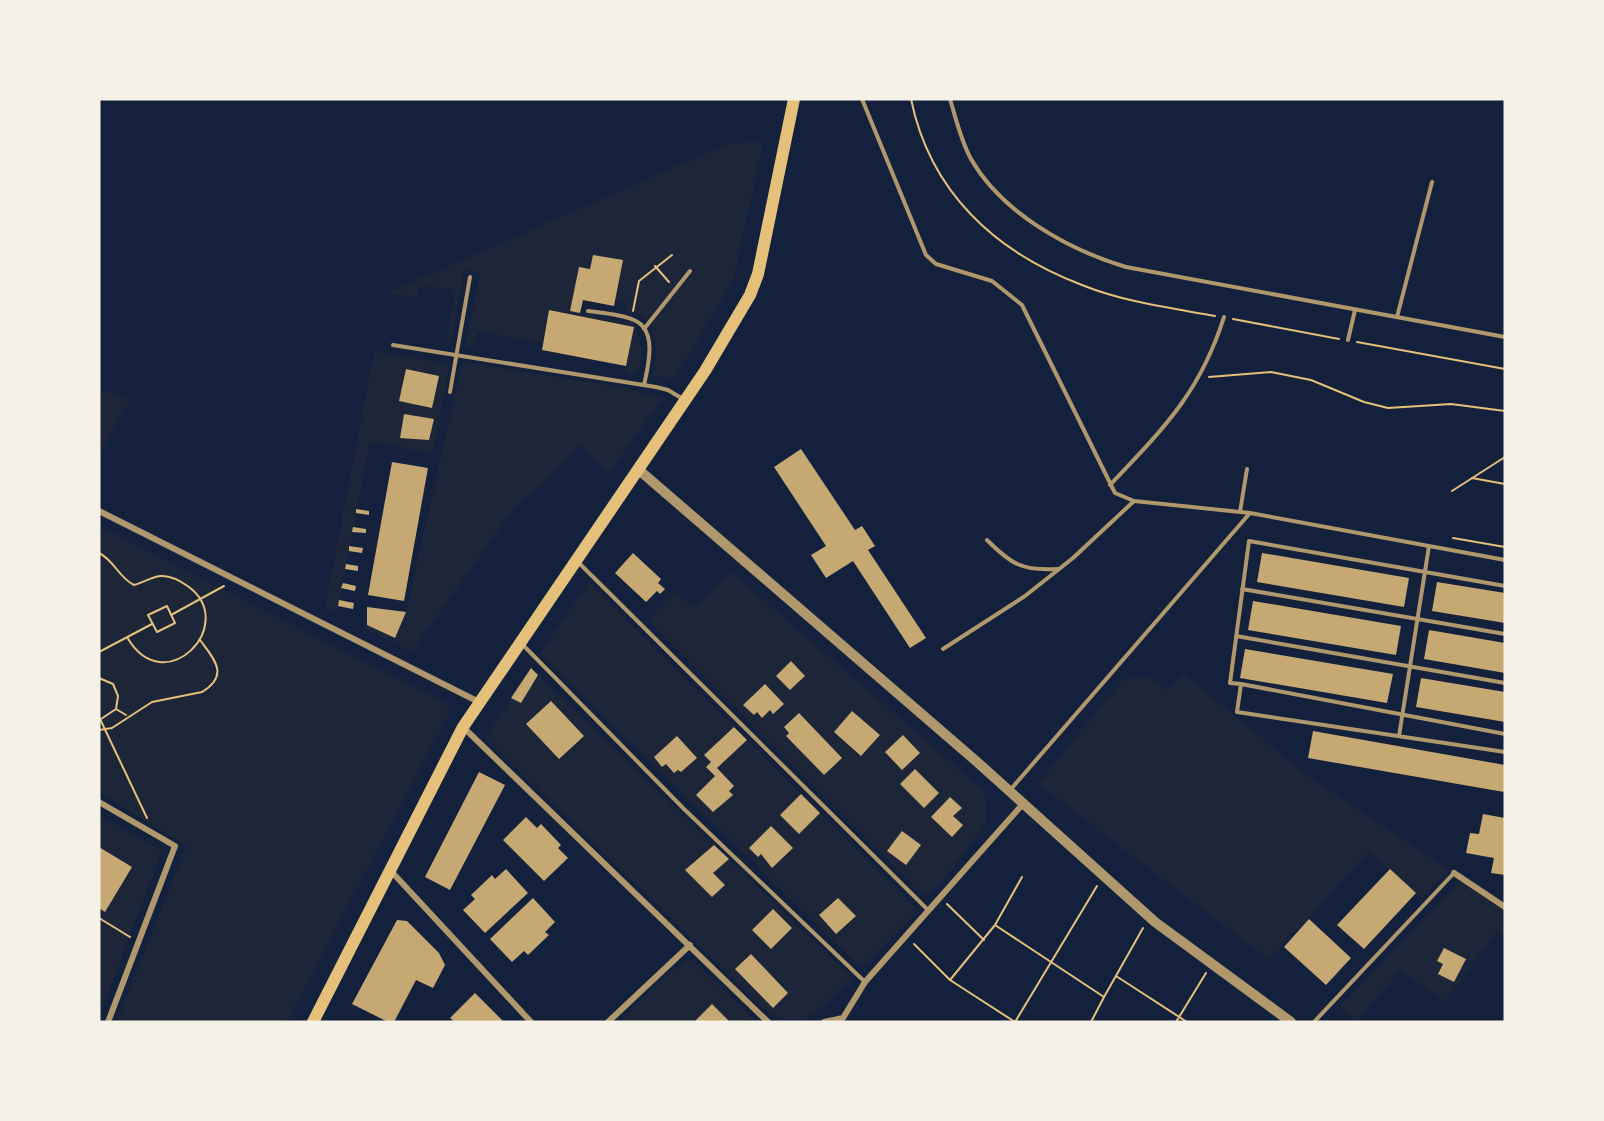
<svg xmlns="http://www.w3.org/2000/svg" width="1604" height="1121" viewBox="0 0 1604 1121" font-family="Helvetica,sans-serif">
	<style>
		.green { fill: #1d2539 }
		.building { fill: #c6a872 }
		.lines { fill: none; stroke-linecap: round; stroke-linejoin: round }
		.path { stroke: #e5c07b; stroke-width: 2 }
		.service { stroke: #b1986c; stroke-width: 4 }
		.minor { stroke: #b1986c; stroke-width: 6 }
		.tertiary { stroke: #b1986c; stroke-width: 10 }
		.secondary { stroke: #e5c07b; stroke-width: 12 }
	</style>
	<rect width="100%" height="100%" fill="#14213d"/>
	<!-- green -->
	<path class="green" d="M761,141L762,151L733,280L675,379L653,376C658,350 658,333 639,314L625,312L626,302L615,303L623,261L590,269L579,268L571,311L634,323L642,349L640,369L632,374H625L634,327L550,310L543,343L478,332L473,347H467L466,343L480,273L464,270L451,342L447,341L455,290L420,286L418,297L385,294L727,144Z
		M374,352L450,364L433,453L370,442L337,614L325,608Z
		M462,362L622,387L662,399L609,474L580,445L541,485L515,507L412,651L364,628L367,625L395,638L406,612Z
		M110,391L130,401L99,455V392Z
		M99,526L445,703L450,712L287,1022H117L186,846L99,792Z
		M731,572L983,790C988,804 988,814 983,828L937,888L930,893H921L648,620L675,592L694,608Z
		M589,582L914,907L916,914L867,963L858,965L540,654Z
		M531,668L852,978C822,1006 805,1037 764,1009L485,738Z
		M1183,673L1308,776L1449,870L1422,898L1369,852L1269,960L1038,784L1121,682C1138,670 1152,679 1167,690Z
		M99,815L162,851L99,1018Z
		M1462,879L1505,908V938L1497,932L1445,1001L1400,971L1357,1021L1339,1007Z
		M688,960L694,961L757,1022H618L671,971Z"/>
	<!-- building -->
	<path class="building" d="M593,255L623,260L614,306L583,300L580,313L570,311L579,267L590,269Z
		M549,310L634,327L626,366L542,350Z
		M406,369L439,376L432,408L399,401Z
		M404,414L434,419L429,440L400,438Z
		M801,449L855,530L862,526L875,546L868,550L926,638L910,648L853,561L826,578L811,555L826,546L774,467Z
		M392,462L428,468L404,601L368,595Z
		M356,509L369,511V515L356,513Z
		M353,527L366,529V533L352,532Z
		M349,546L363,548L362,553L349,551Z
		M633,553L661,579L658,583L665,589L660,594L657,591L646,602L615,573Z
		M1262,553L1409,578L1404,607L1257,582Z
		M346,564L358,566V571L345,569Z
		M1437,582L1505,593V623L1432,611Z
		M343,583L356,586L355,591L341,588Z
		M339,600L354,603L353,609L338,606Z
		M1253,601L1401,626L1396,655L1248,630Z
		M367,607L406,612L395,638L367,625Z
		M1429,630L1505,643V673L1424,659Z
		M1245,649L1393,674L1387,703L1240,678Z
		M791,661L805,676L790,690L776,676Z
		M531,668L538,675L521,703L511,698Z
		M1421,678L1505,692V722L1416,707Z
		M765,684L784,704L773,714L770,710L762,718L757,712L754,715L743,705Z
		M551,701L584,736L559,759L526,724Z
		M852,711L880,735L861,756L834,732Z
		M799,713L842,758L824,775L786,736L789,733L784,727Z
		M734,727L747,740L717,768L734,786L729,791L733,795L713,812L696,795L715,776L706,767L711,762L704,755Z
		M1313,731L1505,765L1504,792L1308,758Z
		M903,735L920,753L902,770L885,752Z
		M677,736L697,758L681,772L678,770L674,773L666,764L662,767L654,757Z
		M915,769L939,793L924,808L900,784Z
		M479,772L505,785L450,890L425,877Z
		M801,794L820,813L799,834L780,815Z
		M950,797L962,808L953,816L963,825L952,837L931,817Z
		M1483,814L1505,818V875L1491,873L1494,858L1466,853L1470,833L1479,834Z
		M526,817L537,828L541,824L561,845L558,848L568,858L544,881L503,840Z
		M771,826L793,848L772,868L761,854L758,857L749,848Z
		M902,831L921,845L906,865L887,851Z
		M714,845L729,859L713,873L725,885L712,897L685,870Z
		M99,847L132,867L105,912L99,908Z
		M506,869L528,893L485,933L463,910L475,899L471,895L492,875L495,879Z
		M1390,869L1416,893L1364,949L1337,925Z
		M533,898L555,922L545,932L549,935L528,955L524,951L512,962L490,939Z
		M838,898L856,916L836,934L819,915Z
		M773,909L792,928L771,949L752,930Z
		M1309,919L1351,958L1326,985L1284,947Z
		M397,920L407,921L439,953L445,965L433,988L416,980L394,1022H388L352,1004Z
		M1444,948L1466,959L1454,982L1438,974L1443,964L1437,961Z
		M751,954L788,993L773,1008L735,969Z
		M475,993L504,1022H455L450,1018Z
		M712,1004L730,1022H694Z"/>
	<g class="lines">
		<!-- path -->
		<path class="path" d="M911,99C930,192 995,252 1082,285C1124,302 1171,308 1215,316
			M655,266L669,282
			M633,311L639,281L672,255
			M1233,319L1339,339
			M1357,342L1505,369
			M1209,377L1271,372L1311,380L1364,402L1388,408L1451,404L1505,411
			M1472,478L1505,484
			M1452,491L1505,457
			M1453,538L1505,547
			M99,553C114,560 119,578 134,585C143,583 151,577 160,576C170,575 181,581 189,587C239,625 164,702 127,637
			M167,606L175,623L157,632L148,615Z
			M171,615L224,586
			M99,652L152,624
			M99,678L113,684L118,696L116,709L101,719
			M116,709L126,715
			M100,719L147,818
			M99,730L112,728L152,702L202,692C230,675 214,659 200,640
			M947,904L984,940
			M99,918L130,937
			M995,925L1104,997L1143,928
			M914,944L950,980L1015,1022
			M1116,976L1187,1022
			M950,980L995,925L1022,877
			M1015,1022L1097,886
			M1091,1022L1104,997
			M1176,1022L1206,973"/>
		<!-- service -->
		<path class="service" d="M862,99L926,255L936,264L992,281L1022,305L1115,493L1134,501L1250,513
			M950,99C956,119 961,141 971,159C1002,213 1069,250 1126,267L1505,337
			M588,311C602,313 621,314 634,320C658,330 648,367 644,385
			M1397,317L1432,182
			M644,329L690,271
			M1348,340L1355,310
			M393,345L656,387L668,390L683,399
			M450,392L470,277
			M1110,485C1163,429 1200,393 1224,317
			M1240,512L1247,469
			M987,540C1011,564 1022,571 1057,569
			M577,561L929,911
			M1242,589L1505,634
			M1236,636L1505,683
			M522,644L684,809L865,982
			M943,649L1025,596L1073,558L1133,502
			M1241,684L1230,683L1249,541L1505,586
			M1505,734L1241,684L1237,712L1505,752
			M1399,736L1429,546
			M1011,789L1250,513L1505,560
			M1314,1022L1454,873"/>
		<!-- minor -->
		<path class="minor" d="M99,511L479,702
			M463,727L768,1022
			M99,802L175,846L108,1022
			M390,870L531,1022
			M1454,873L1505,907
			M608,1022L690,945
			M824,1022L843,1018L865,982L1022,805"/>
		<!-- tertiary -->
		<path class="tertiary" d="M639,470L976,761L1155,922L1291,1022"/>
		<!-- secondary -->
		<path class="secondary" d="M313,1022L463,727L705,371L750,295L758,274L794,99"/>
	</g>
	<!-- border -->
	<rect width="1604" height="1121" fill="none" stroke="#f6f1e7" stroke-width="201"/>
</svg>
